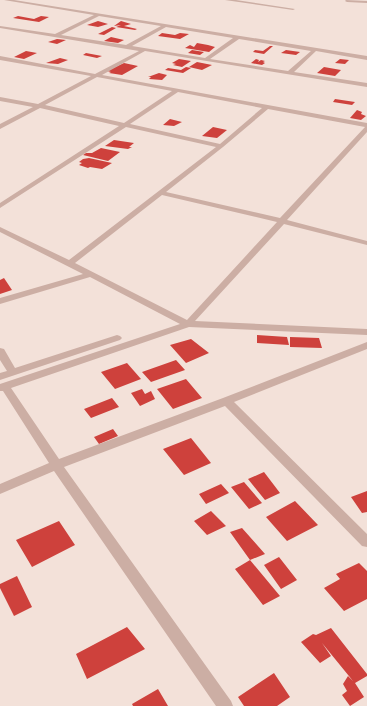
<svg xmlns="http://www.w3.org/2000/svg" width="367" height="706" viewBox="0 0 367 706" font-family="Poppins,sans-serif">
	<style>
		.building { fill: #ce413c }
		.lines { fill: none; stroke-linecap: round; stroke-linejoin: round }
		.minor { fill: #ccaea4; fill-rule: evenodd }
	</style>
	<rect width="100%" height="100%" fill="#f3e1d9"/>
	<!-- building -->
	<path class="building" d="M18,16L34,19L41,16L49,17L39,22L13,18Z
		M98,21L108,24L98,27L87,25Z
		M121,21L131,24L124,26L137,29L135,30L116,27L121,25L114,26Z
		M112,27L116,28L104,35L98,34Z
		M162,33L175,35L180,33L189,34L180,39L158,36Z
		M111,37L124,40L118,43L104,41Z
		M57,39L66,40L57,44L48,42Z
		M197,43L208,45L215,47L209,52L185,48L190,45L194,47Z
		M270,46H273L264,54L253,52L255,50L263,51Z
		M192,50L204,52L200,55L188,53Z
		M286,50L300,52L296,55L281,53Z
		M26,51L37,53L24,59L14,57Z
		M86,53L102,56L97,58L83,55Z
		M60,58L68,60L58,64L46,63Z
		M179,59L191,61L182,67L173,65L176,64L172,63Z
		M256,59L259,60L258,62L261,60L265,61L263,62L265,63L262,65L251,63Z
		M340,59L349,60L345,64L335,63Z
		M197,62L212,65L202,70L189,67Z
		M124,63L138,66L122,75L109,73L111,72L107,71Z
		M186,67L191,68L183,73L165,70L168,68L181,70Z
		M324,67L341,70L335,76L317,73Z
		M159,73L167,75L162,80L149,79L151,77H148Z
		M335,99L355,102L352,105L333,102Z
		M357,110L362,112L361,114L366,116L361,120L350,118Z
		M170,119L182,122L174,126L163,125Z
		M213,127L227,130L217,138L202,136Z
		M114,140L134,143L129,147H132L128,149L105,146Z
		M101,148L120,152L108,161L83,155L86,153H92Z
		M89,158L112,163L102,169L90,167L88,168L79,165L82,163L79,162L83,159Z
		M4,278L12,290L0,294V280Z
		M257,335L287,337L289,345L257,343Z
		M290,337L319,338L322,348L290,347Z
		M191,339L209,353L186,363L170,345Z
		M176,360L185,370L151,382L142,372Z
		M127,363L141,379L115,389L101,372Z
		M186,379L202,398L173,409L157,389Z
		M142,389L145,394L151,391L155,399L140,406L131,393Z
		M112,398L119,407L91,418L84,409Z
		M113,429L118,436L99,444L94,437Z
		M191,438L211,463L184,475L163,449Z
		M264,472L280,493L265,500L248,479Z
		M244,482L262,503L249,509L231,487Z
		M221,484L229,493L206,504L199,494Z
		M367,491V512L362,513L351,497Z
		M295,501L318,525L287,541L266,517Z
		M211,511L226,526L207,535L194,521Z
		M59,521L75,545L32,567L16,540Z
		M242,528L265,554L250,560L230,532Z
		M279,557L297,580L281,589L264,565Z
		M250,560L280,596L263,605L235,569Z
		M359,563L367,571V599L344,611L324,588L340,579L336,574Z
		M17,576L32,607L14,616L0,588V584Z
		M127,627L145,649L87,679L76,654Z
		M331,628L367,674V676L355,683L364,697L350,706L342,695L347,691L343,684L348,676L353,681L322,643L331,656L320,663L301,642L313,634L316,635Z
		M274,673L290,697L277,706H244L238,697Z
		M158,689L168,706H133L132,704Z"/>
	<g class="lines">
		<!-- minor -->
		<path class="minor" d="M4,0H14L367,56V60L316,51L294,72L367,83V87L145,51L102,75L367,123V132L287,220L367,241V245L284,224L195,321L367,329V335L189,327L11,388L59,459L223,398L367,342V349L234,402L367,534V547L362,546L225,406L64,467L231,701L233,706H216L54,471L0,494V484L49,463L3,391H0V384L180,324L90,277L0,304V298L83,274L0,232V227L69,260L216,147L126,127L0,208V203L119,126L40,108L0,129V124L33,107L0,101V97L38,104L91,76L0,60V56L95,74L139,51L0,28V26L55,34L94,15ZM99,16L161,26L126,45L61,35ZM166,27L233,38L205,58L132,46ZM239,39L311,51L288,71L210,59ZM97,77L172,91L124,123L45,105ZM178,92L262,108L220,144L130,124ZM268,109L365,127L280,218L166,192L223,147ZM162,195L277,222L187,320L75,263Z
			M225,0H236L295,9L293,10Z
			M346,0L367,1V3L347,2L345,1Z
			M117,335L120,336L122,338L120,340L0,380V373L7,371L0,360V348L4,349L15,368Z"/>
	</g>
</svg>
